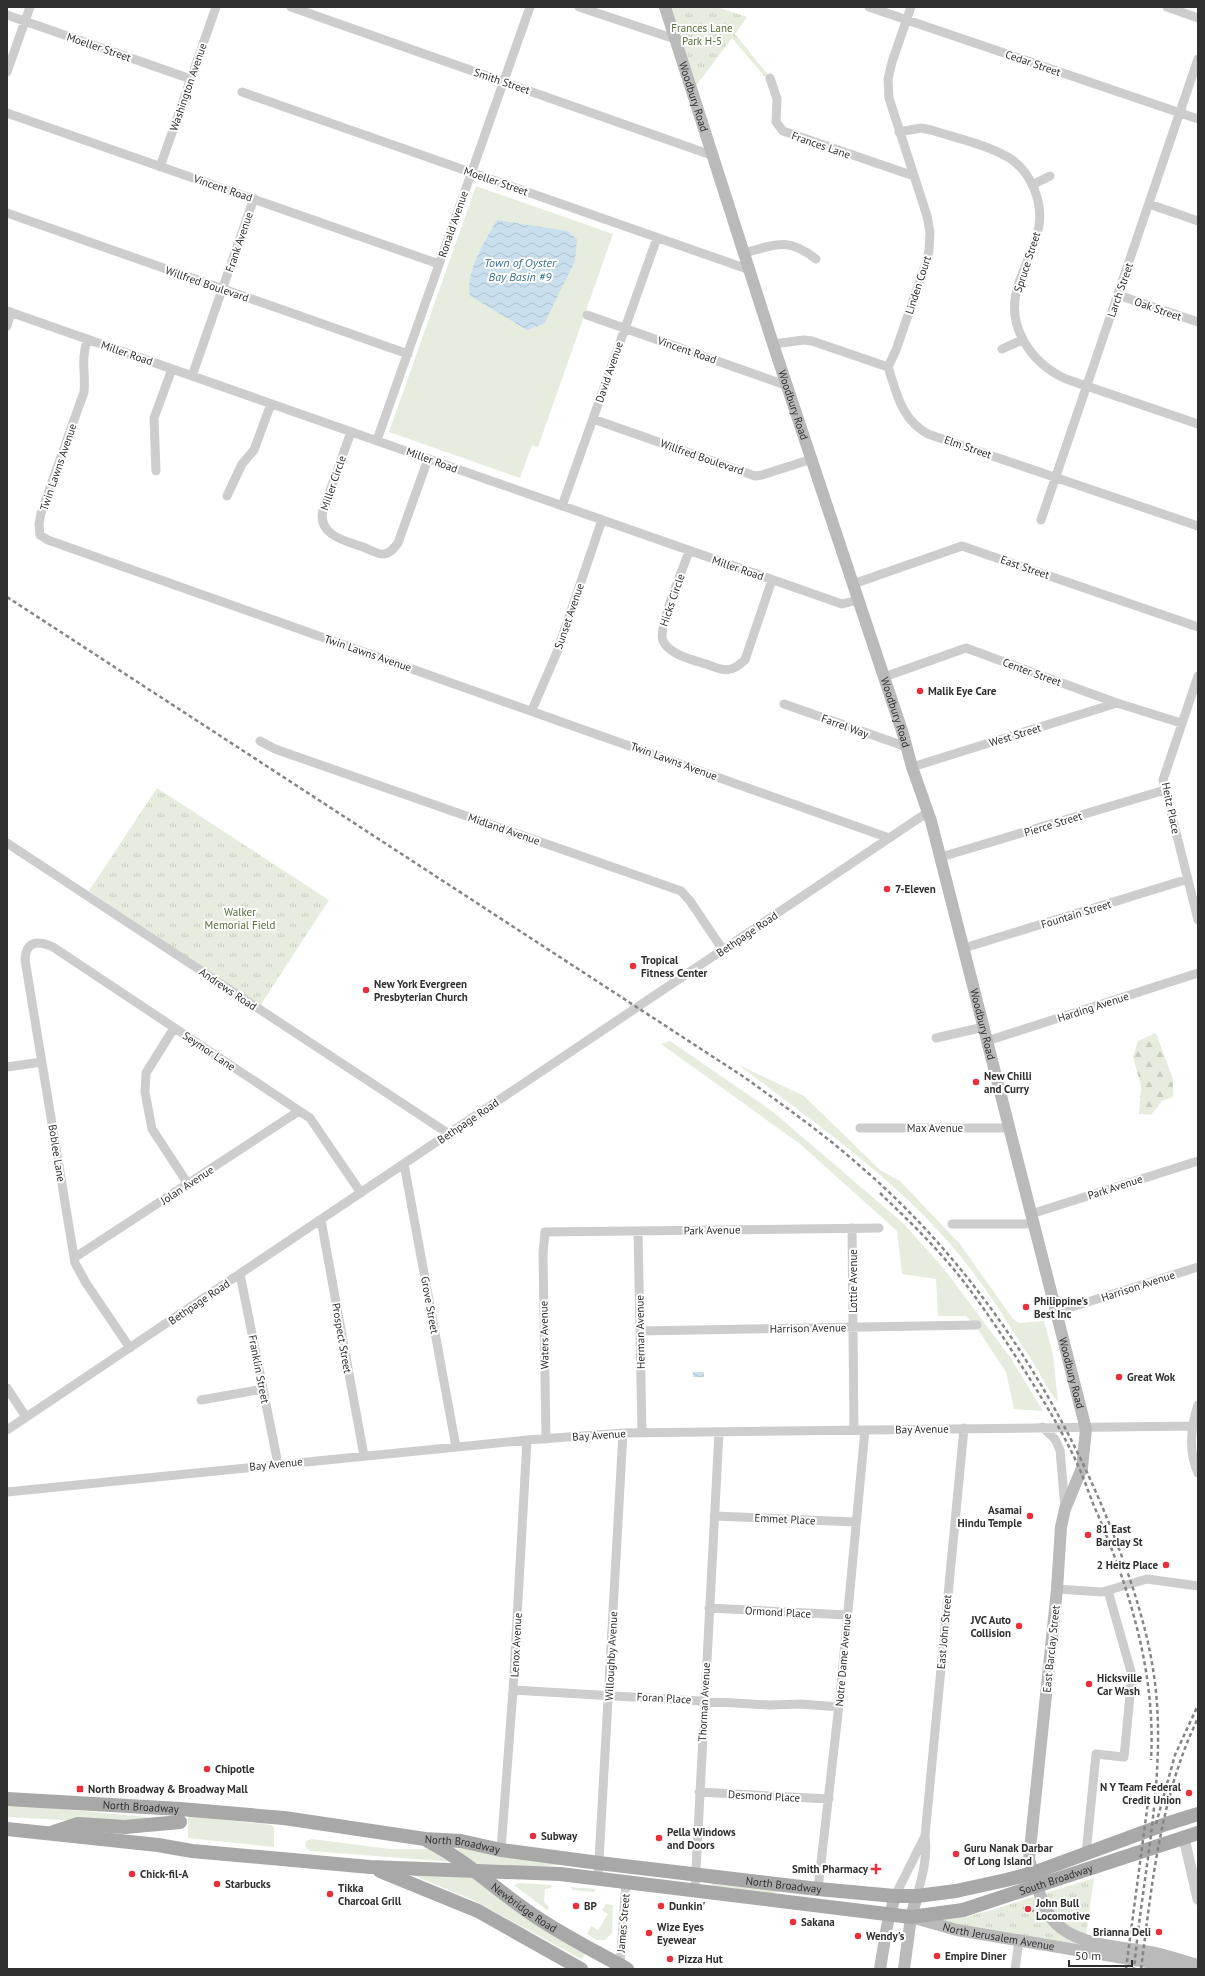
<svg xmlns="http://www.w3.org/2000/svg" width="1205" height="1976" viewBox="0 0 1205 1976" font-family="'PT Sans',sans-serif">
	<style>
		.green { fill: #e6edde }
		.forest { fill: url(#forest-firs) }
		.park { fill: url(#park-tufts) }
		.water { fill: url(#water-waves) }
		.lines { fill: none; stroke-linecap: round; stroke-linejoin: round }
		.minor { stroke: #cdcdcd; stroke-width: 9 }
		.tertiary { stroke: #cdcdcd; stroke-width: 11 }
		.secondary { stroke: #bababa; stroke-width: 12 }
		.primary { stroke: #a8a8a8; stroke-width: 14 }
		.rail { stroke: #858585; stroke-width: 2.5; stroke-dasharray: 4 3; stroke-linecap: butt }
		.poi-dot { fill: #eb2e3c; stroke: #fff; stroke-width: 1.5 }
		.labels { text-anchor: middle; stroke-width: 4; stroke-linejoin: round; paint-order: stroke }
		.park-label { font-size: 11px; fill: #536d3b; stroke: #fff }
		.street-label { font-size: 11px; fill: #303030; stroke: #fff }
		.poi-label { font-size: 11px; font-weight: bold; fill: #303030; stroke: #fff; text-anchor: start }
		.water-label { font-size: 12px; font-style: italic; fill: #3b7295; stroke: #fff }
	</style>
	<defs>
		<pattern id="forest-firs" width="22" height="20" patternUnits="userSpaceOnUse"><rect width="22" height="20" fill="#e6edde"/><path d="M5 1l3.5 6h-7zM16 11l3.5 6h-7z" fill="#c6ccbf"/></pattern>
		<pattern id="park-tufts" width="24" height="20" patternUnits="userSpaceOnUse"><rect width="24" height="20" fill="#e6edde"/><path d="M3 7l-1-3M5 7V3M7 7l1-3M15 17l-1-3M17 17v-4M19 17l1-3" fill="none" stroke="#c6ccbf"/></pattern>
		<pattern id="water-waves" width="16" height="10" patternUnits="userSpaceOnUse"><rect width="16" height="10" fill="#c9dfed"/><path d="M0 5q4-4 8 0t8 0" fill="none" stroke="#adc0cc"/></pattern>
	</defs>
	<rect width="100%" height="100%" fill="#fff"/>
	<!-- green -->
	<path class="green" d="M476,186L613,234L538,447L532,445L520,478L389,432Z
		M670,1041L772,1111L904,1224L944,1269L1010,1357L1043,1411L1014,1409L1006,1372L977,1328L966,1316H938L936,1279L902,1274L897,1231L800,1144L661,1044Z
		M737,1064L804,1096L880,1170L900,1181L960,1244L1013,1319L1019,1323L1044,1321L1053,1354L1058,1402C1047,1390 1041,1375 1032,1361C1013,1331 994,1300 972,1271C910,1188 819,1126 737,1064Z
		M17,1805L147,1817L151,1819L117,1823L7,1817V1806Z
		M188,1816L272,1825L274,1827V1847L188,1838Z
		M312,1839L390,1849H433L453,1862L311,1851L305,1847L306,1841Z
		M459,1847L558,1862V1865L533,1868L476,1864L458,1850Z
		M472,1873L584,1952L585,1956L581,1959L473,1900L413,1875Z
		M713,1881L779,1890V1892L766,1894L712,1887Z
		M519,1883L552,1885L551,1888L545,1889L544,1902L549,1907L548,1911L514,1885Z
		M570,1887L596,1889L594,1892L573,1890Z
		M606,1904L613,1905L612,1933L605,1940H596L587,1934L591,1926L598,1930L608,1914L602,1910Z"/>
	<!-- forest -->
	<path class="forest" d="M1156,1033L1173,1079V1097L1162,1101L1151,1115L1139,1114L1141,1086L1133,1057L1138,1041Z"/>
	<!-- park -->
	<path class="park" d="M665,7H717L747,17L735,34L768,75L765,77L732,38L692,91Z
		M157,788L329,900L258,1009L89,891Z
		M1094,1878L1084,1950L927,1920L969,1916L988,1911Z"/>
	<!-- water -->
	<path class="water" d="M497,220L567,231L577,239L575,261L544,324L527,330L470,296C465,272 485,241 497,220Z
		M693,1372H704V1377H693Z"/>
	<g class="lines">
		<!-- minor -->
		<path class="minor" d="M291,7L714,156
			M579,7L675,39
			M869,7L1198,119
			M1167,7L1198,18
			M7,15L191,79
			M7,72L30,7
			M770,78L777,99L776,122L783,131L914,176
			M242,92L750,270
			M7,113L439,264
			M899,132L921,128L931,130C956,138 989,145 1011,159C1031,173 1043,202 1039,226C1035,247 1024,266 1018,286C1005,326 1031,363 1066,379L1198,424
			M160,167L216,7
			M1032,185L1050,176
			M1149,204L1198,221
			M7,213L408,354
			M745,253C776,244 788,237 816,259
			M1118,295L1198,322
			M7,311L842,604L858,600
			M587,315L788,386
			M7,326L11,312
			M88,339C80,359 86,372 84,392L41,513L39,524L40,535L48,540L889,838
			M773,344L804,340L812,341L888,367
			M1002,349L1022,340
			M888,367L896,350L926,263L929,250L930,232L927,216L889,98L888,79L892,62L911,7
			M888,367C897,394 901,419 928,434L1198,526
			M192,376L254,198
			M593,419L755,476L762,475L812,459
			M351,432L323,510C317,535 345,541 363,547C369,549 378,555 384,554C391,553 394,548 398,543L428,459
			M377,440L530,7
			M156,471L154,418L172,369
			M227,496L242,464L254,450L271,404
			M562,506L657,238
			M1041,520L1198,59
			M689,551C684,567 657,629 663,641C670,655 693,660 706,664C724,671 730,674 745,660L772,580
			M853,584L962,546L1198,627
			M1198,676L1163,780L1198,920
			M884,677L966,648L1117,703L1181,723
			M784,704L907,747
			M532,710L557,652L602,520
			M260,741L275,749L681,891L690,901L723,950
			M912,767L1117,703
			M7,843L449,1134
			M941,857L1165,790
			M964,948L1188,879
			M174,1028L146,1073L145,1092L152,1129L188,1184
			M936,1038L984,1027
			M987,1041L1198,973
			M7,1067L42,1062
			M860,1128H1009
			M404,1164L456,1447
			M1031,1214L1198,1161
			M321,1220L364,1456
			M952,1224H1034
			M852,1228L854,1430
			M638,1231L642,1433
			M74,1258L299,1111
			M240,1274L278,1464
			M1056,1312L1198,1267
			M640,1331L977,1325
			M130,1348L86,1283L75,1263L25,960C26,941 37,940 53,947L310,1118L361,1193
			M7,1388L26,1417
			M201,1400L263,1389
			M1198,1405C1191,1426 1188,1452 1198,1473
			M1042,1427L1055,1439L1060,1450L1065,1508
			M7,1430L928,812
			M546,1439L543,1254L545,1232L879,1228
			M7,1492L527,1440L623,1433L1193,1426
			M714,1516L856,1522
			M1057,1589L1102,1592L1147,1579L1198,1586
			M709,1608L847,1615
			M513,1690L769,1705L801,1704L839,1707
			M699,1792L829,1799
			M501,1850L513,1690L527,1440
			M1086,1854L1096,1754L1124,1757L1132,1675L1108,1591
			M598,1878L623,1433
			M695,1889L719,1432
			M818,1889L840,1696L865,1430
			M895,1896L924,1838
			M917,1896C922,1877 928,1857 925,1836L964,1428
			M620,1965L626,1882
			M1015,1969L1019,1940"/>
		<!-- tertiary -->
		<path class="tertiary" d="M1184,1838L1198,1899"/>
		<!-- secondary -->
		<g class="secondary">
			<path id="s1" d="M665,7L773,344L903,734L912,767L931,821L1086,1429L1082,1468L1065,1509L1061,1527L1057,1589L1029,1859C1035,1878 1040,1902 1052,1919C1075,1948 1126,1946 1160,1954C1173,1957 1185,1962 1198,1965"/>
			<path id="s2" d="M911,1917L957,1930L1159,1964L1185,1967"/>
			<path d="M880,1969L887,1926L895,1896"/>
			<path d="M904,1969L911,1917L917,1896"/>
		</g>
		<!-- primary -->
		<g class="primary">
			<path id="s3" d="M7,1799L180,1809L284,1818L425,1839L461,1841L501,1850L599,1863L818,1889L895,1896H917L956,1891L1006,1880L1033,1873L1166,1824L1198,1814"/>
			<path id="s4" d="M7,1829L158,1845L192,1851L370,1867L560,1874L911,1917L963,1910L1198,1833"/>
			<path d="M54,1832L78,1824L125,1827L180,1822"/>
			<path id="s5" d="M428,1841C465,1860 493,1887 526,1910C558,1933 593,1950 627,1969"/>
			<path d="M380,1871L478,1911L581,1969"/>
		</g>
		<!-- rail -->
		<path class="rail" d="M7,597L744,1077C784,1106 824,1134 860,1166C973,1263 1056,1390 1111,1528C1133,1584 1153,1643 1157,1704C1163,1792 1142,1881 1134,1969
			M880,1193C906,1218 933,1244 956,1272C981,1303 1002,1335 1023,1368C1042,1398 1061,1429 1076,1461C1083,1476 1088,1491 1094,1506C1129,1586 1156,1672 1151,1760
			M1156,1824L1175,1755L1198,1705
			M1023,1908L1034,1911
			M1126,1969L1148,1802
			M1141,1969C1152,1884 1160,1797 1198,1718"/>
	</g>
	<!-- markers -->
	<g class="poi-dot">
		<circle cx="920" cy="691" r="4"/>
		<circle cx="887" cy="889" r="4"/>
		<circle cx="633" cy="966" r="4"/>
		<circle cx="366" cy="990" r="4"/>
		<circle cx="976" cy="1082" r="4"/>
		<circle cx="1026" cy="1307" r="4"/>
		<circle cx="1119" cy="1377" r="4"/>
		<circle cx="1030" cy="1516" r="4"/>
		<circle cx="1088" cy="1535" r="4"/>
		<circle cx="1166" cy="1565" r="4"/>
		<circle cx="1019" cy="1626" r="4"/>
		<circle cx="1089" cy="1684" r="4"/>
		<circle cx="207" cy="1769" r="4"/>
		<rect x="76" y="1785" width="8" height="8" rx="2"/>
		<circle cx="1189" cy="1793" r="4"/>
		<circle cx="533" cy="1836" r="4"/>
		<circle cx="659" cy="1838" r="4"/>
		<circle cx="956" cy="1854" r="4"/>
		<path d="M874 1863h4v4h4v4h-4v4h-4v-4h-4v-4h4z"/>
		<circle cx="132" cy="1874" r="4"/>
		<circle cx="217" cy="1884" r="4"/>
		<circle cx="330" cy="1894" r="4"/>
		<circle cx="576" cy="1906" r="4"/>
		<circle cx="661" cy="1906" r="4"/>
		<circle cx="1028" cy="1909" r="4"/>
		<circle cx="793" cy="1922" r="4"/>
		<circle cx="1159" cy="1932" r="4"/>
		<circle cx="649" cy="1933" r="4"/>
		<circle cx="858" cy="1936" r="4"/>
		<circle cx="937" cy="1956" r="4"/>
		<circle cx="670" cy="1959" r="4"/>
	</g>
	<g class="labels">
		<!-- park labels -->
		<g class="park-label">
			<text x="702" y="32">Frances Lane<tspan x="702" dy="13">Park H-5</tspan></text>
			<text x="240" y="916">Walker<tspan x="240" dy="13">Memorial Field</tspan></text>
		</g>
		<!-- street labels -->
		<g class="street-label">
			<text transform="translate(99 47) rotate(19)" y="4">Moeller Street</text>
			<text transform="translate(1033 63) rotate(19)" y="4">Cedar Street</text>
			<text transform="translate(502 81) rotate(19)" y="4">Smith Street</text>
			<text transform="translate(188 87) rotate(-71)" y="4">Washington Avenue</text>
			<text dy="4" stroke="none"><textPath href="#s1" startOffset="94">Woodbury Road</textPath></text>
			<text transform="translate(821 145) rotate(19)" y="4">Frances Lane</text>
			<text transform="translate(496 181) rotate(19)" y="4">Moeller Street</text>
			<text transform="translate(223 188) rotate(19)" y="4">Vincent Road</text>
			<text transform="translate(453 224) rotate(-71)" y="4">Ronald Avenue</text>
			<text transform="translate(239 242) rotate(-71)" y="4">Frank Avenue</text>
			<text transform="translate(1027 262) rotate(-72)" y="4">Spruce Street</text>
			<text transform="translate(207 284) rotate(19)" y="4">Willfred Boulevard</text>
			<text transform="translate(918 285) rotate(-72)" y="4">Linden Court</text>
			<text transform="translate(1120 290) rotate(-71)" y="4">Larch Street</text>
			<text transform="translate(1158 309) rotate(19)" y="4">Oak Street</text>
			<text transform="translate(687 350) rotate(19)" y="4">Vincent Road</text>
			<text transform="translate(127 353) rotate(19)" y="4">Miller Road</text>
			<text transform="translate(609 372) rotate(-71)" y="4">David Avenue</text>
			<text dy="4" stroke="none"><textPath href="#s1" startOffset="418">Woodbury Road</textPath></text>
			<text transform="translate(968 447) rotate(19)" y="4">Elm Street</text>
			<text transform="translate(702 457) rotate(19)" y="4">Willfred Boulevard</text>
			<text transform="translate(432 460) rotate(20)" y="4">Miller Road</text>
			<text transform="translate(58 467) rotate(-71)" y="4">Twin Lawns Avenue</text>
			<text transform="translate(333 483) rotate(-71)" y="4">Miller Circle</text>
			<text transform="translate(1025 567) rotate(19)" y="4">East Street</text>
			<text transform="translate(738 568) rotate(19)" y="4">Miller Road</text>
			<text transform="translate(672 600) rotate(-71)" y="4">Hicks Circle</text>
			<text transform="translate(569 616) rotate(-71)" y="4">Sunset Avenue</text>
			<text transform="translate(368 653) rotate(19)" y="4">Twin Lawns Avenue</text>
			<text transform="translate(1032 672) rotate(20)" y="4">Center Street</text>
			<text dy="4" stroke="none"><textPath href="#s1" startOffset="742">Woodbury Road</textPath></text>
			<text transform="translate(845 726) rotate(20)" y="4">Farrel Way</text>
			<text transform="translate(1015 735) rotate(-17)" y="4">West Street</text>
			<text transform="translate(674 761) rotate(20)" y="4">Twin Lawns Avenue</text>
			<text transform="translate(1171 808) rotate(78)" y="4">Heitz Place</text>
			<text transform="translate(1053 824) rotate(-17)" y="4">Pierce Street</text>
			<text transform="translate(504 829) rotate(19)" y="4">Midland Avenue</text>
			<text transform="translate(1076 914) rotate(-17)" y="4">Fountain Street</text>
			<text transform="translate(747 934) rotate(-34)" y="4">Bethpage Road</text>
			<text transform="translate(228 989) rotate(34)" y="4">Andrews Road</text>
			<text transform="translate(1093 1007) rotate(-18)" y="4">Harding Avenue</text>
			<text dy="4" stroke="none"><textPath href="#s1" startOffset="1066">Woodbury Road</textPath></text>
			<text transform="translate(209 1051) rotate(34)" y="4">Seymor Lane</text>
			<text transform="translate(468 1121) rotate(-34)" y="4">Bethpage Road</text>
			<text x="935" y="1132">Max Avenue</text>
			<text transform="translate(57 1153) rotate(81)" y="4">Boblee Lane</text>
			<text transform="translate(187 1185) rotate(-33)" y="4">Jolan Avenue</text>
			<text transform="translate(1115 1187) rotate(-18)" y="4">Park Avenue</text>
			<text transform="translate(712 1230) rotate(-1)" y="4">Park Avenue</text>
			<text transform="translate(853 1281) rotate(-90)" y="4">Lottie Avenue</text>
			<text transform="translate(1138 1286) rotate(-18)" y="4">Harrison Avenue</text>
			<text transform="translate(199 1302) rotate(-34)" y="4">Bethpage Road</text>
			<text transform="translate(430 1305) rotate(80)" y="4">Grove Street</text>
			<text transform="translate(808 1328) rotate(-1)" y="4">Harrison Avenue</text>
			<text transform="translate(640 1332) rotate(-91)" y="4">Herman Avenue</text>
			<text transform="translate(544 1335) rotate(-91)" y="4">Waters Avenue</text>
			<text transform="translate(342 1338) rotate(80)" y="4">Prospect Street</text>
			<text transform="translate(259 1369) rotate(79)" y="4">Franklin Street</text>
			<text dy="4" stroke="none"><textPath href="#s1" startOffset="1426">Woodbury Road</textPath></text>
			<text transform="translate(922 1429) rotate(-1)" y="4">Bay Avenue</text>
			<text transform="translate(599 1435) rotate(-4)" y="4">Bay Avenue</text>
			<text transform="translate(276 1464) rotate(-6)" y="4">Bay Avenue</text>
			<text transform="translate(785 1519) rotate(3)" y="4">Emmet Place</text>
			<text transform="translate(778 1612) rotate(3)" y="4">Ormond Place</text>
			<text transform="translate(944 1632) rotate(-85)" y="4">East John Street</text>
			<text transform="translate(516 1645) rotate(-87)" y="4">Lenox Avenue</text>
			<text transform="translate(1051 1649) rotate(-84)" y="4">East Barclay Street</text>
			<text transform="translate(611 1656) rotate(-87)" y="4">Willoughby Avenue</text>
			<text transform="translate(843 1660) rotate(-85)" y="4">Notre Dame Avenue</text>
			<text transform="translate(664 1698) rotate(3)" y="4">Foran Place</text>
			<text transform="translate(704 1702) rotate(-87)" y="4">Thorman Avenue</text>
			<text transform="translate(764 1796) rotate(3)" y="4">Desmond Place</text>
			<text dy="4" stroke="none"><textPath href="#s3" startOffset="134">North Broadway</textPath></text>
			<text dy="4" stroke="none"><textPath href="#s3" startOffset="458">North Broadway</textPath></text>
			<text dy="4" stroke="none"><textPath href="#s4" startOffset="1059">South Broadway</textPath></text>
			<text dy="4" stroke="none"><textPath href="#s3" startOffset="782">North Broadway</textPath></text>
			<text dy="4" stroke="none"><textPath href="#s5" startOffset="117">Newbridge Road</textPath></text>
			<text transform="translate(623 1923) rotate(-85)" y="4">James Street</text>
			<text dy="4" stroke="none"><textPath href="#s2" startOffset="90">North Jerusalem Avenue</textPath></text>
		</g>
		<!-- poi labels -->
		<g class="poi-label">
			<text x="928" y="695">Malik Eye Care</text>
			<text x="895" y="893">7-Eleven</text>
			<text x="641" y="964">Tropical<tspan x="641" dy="13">Fitness Center</tspan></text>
			<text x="374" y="988">New York Evergreen<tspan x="374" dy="13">Presbyterian Church</tspan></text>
			<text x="984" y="1080">New Chilli<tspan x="984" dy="13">and Curry</tspan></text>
			<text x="1034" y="1305">Philippine's<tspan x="1034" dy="13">Best Inc</tspan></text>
			<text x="1127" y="1381">Great Wok</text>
			<text x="1022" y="1514" text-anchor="end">Asamai<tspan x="1022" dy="13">Hindu Temple</tspan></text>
			<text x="1096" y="1533">81 East<tspan x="1096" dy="13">Barclay St</tspan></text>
			<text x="1158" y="1569" text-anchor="end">2 Heitz Place</text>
			<text x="1011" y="1624" text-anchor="end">JVC Auto<tspan x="1011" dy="13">Collision</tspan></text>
			<text x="1097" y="1682">Hicksville<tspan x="1097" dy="13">Car Wash</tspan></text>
			<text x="215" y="1773">Chipotle</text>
			<text x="1181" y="1791" text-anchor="end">N Y Team Federal<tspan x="1181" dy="13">Credit Union</tspan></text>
			<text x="88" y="1793">North Broadway &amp; Broadway Mall</text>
			<text x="667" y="1836">Pella Windows<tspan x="667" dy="13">and Doors</tspan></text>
			<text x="541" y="1840">Subway</text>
			<text x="964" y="1852">Guru Nanak Darbar<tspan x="964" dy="13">Of Long Island</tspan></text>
			<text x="868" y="1873" text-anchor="end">Smith Pharmacy</text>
			<text x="140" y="1878">Chick-fil-A</text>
			<text x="225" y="1888">Starbucks</text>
			<text x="338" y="1892">Tikka<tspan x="338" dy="13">Charcoal Grill</tspan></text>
			<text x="1036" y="1907">John Bull<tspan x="1036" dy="13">Locomotive</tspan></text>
			<text x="584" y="1910">BP</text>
			<text x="669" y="1910">Dunkin'</text>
			<text x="801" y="1926">Sakana</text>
			<text x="657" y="1931">Wize Eyes<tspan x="657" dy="13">Eyewear</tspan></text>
			<text x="1151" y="1936" text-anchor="end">Brianna Deli</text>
			<text x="866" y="1940">Wendy's</text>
			<text x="945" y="1960">Empire Diner</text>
			<text x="678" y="1963">Pizza Hut</text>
		</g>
		<!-- water labels -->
		<g class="water-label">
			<text x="520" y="267">Town of Oyster<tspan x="520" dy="14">Bay Basin #9</tspan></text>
		</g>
	</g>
	<!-- border -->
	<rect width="1205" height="1976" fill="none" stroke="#303030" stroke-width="16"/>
	<!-- scale -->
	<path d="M1069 1960v6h63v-6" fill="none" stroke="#303030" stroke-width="2"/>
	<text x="1075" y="1960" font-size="12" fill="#303030" stroke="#ffffff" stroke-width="3" paint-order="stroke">50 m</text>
</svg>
